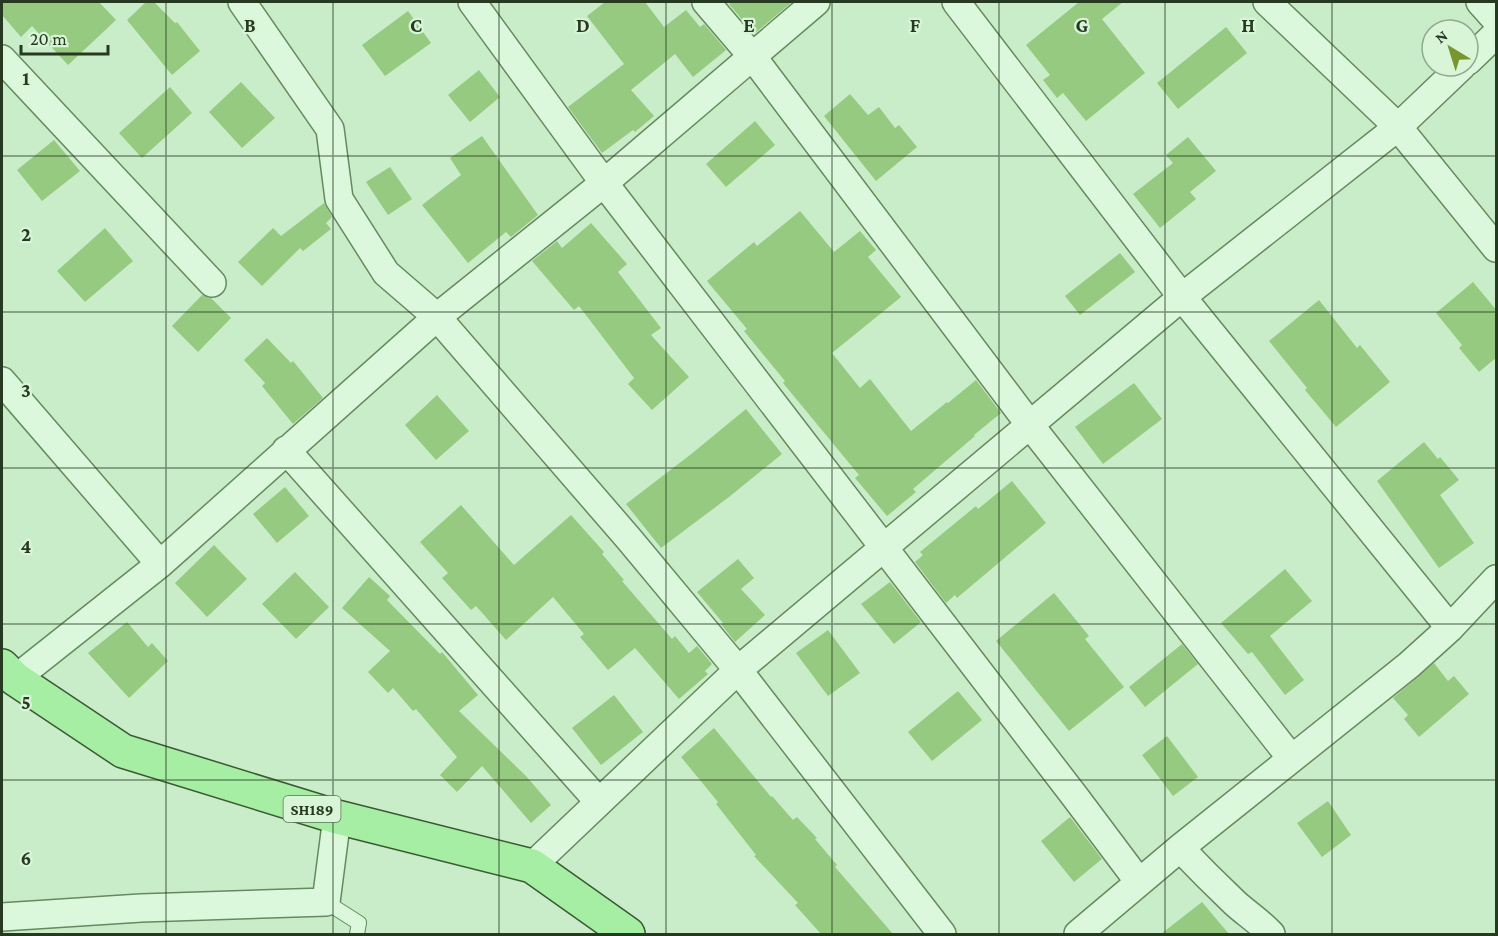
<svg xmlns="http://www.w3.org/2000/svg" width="1498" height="936" viewBox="0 0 1498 936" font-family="'Crimson Pro',serif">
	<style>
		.building { fill: #96ca80 }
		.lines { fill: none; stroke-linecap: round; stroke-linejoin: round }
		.lane-casing { stroke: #66895e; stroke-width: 16 }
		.street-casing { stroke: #66895e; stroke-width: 30 }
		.primary-casing { stroke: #3b5832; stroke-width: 36 }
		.lane { stroke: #dcf8dc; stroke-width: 14 }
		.street { stroke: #dcf8dc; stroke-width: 27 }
		.primary { stroke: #a5eea3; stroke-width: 33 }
		.grid { fill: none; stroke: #273a21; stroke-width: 1.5; stroke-opacity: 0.55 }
		.labels { text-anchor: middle; stroke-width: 4.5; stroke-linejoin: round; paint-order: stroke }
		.shield { fill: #d8f5d8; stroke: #5c7258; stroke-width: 1.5 }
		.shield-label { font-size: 16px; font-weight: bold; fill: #273a21 }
		.grid-label { font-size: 20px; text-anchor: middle; font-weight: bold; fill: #273a21; stroke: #d8f5d8; stroke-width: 4.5; stroke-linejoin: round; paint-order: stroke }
	</style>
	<rect width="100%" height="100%" fill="#c9edc9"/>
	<!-- building -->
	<path class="building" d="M2,2H99L116,20L68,65L32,26L21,37L2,15Z
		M146,2H154L175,23L177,22L200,51L172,75L127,20Z
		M605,2H645L664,27L686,10L700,27L704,24L726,50L693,77L675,54L631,90L654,116L635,132L633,130L602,153L568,107L624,64L587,16Z
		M732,2H792L754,34L729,4Z
		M1079,2H1123L1102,19L1145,73L1086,121L1063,93L1057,98L1043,80L1050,75L1026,45Z
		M408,11L431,43L385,76L362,45Z
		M1226,27L1247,53L1178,109L1157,83Z
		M479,70L500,97L470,122L448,95Z
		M241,82L275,118L242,148L209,112Z
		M170,87L192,113L142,158L119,133Z
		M850,94L868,115L879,107L895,128L899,125L917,147L876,181L824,116Z
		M755,121L775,145L726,187L706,164Z
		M482,136L538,215L511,237L506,232L468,263L422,205L461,175L450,158Z
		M1188,137L1216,171L1190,192L1196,199L1160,228L1133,194L1173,163L1166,155Z
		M54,140L80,171L42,201L17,170Z
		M390,167L412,199L388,215L366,182Z
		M324,203L332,217L326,223L331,229L303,251L300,248L262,286L238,262L273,228L281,236Z
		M800,211L834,252L860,231L876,250L868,257L901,297L832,353L860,388L870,379L911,431L947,402L948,403L976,380L1001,413L974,435L975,436L913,489L916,492L887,516L855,478L859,475L783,383L785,381L744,331L747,329L707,281L754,242L757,246Z
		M591,223L627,264L618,272L661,328L651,335L689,377L652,410L628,384L634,378L579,306L574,310L532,261L557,241L562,248Z
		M105,228L133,261L85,302L57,271Z
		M1120,253L1135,272L1080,315L1065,296Z
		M1473,282L1497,311V357L1479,372L1459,348L1462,345L1436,313Z
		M202,295L211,298L231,318L198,352L172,326Z
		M1319,300L1357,348L1360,345L1390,382L1336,427L1305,390L1307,388L1269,341Z
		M267,338L291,363L293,361L323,398L293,424L262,386L265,383L244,360Z
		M1134,383L1162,419L1103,464L1075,427Z
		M437,395L469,431L436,460L405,425Z
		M746,409L782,454L729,497L661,548L626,504L690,455Z
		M1424,442L1438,459L1440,457L1459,480L1440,495L1474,543L1439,568L1377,481Z
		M1012,481L1046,523L957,598L955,595L946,603L915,562L923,555L920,552L954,524L976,506L978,509Z
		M285,487L309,516L277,543L253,514Z
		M461,505L514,565L571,515L604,552L602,554L624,580L622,581L672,639L675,636L689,653L697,646L712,664L705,671L708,674L679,699L635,648L608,670L580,637L584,634L553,597L506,640L476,606L471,610L442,578L448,573L420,542Z
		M214,545L247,579L207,617L175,583Z
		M738,559L754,578L741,589L765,615L735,642L721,624L723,623L697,592Z
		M1285,569L1312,601L1270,636L1304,680L1285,695L1252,652L1248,654L1221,623Z
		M295,572L329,607L296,639L262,604Z
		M369,577L390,596L387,600L440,654L442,652L478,695L459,711L526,776L551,805L531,823L482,766L457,792L440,775L457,757L416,709L413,711L393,688L388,693L368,672L390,651L342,608Z
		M890,582L921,622L894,644L861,604Z
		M1054,593L1089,636L1085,639L1124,687L1069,731L996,641Z
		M127,622L148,647L152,643L168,661L129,698L88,653Z
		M828,630L860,673L828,696L796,653Z
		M1182,644L1198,664L1145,707L1129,687Z
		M1434,663L1448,681L1454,676L1469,694L1419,737L1404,719L1408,715L1393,698Z
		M958,691L982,720L932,761L908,732Z
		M614,695L643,732L601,765L572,728Z
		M714,728L771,797L772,796L793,820L797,817L817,838L815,839L837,865L835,867L893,934H821L795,905L798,903L754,856L756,855L716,804L718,802L681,757Z
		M1167,736L1198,777L1173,796L1142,755Z
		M1328,801L1351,835L1322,857L1297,823Z
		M1070,817L1102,859L1074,882L1041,841Z
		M1202,902L1229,934H1161Z"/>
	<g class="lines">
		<!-- lane casing -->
		<g class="lane-casing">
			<path id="lane" d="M326,902L359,923L357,934"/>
		</g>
		<!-- street casing -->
		<g class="street-casing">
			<path id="street" d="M242,2L330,129L339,199L386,273L437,317L629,539L738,670L942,934
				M472,2L604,183L1076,798L1139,882
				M706,2L752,56L1030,425L1291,758
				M956,2L1182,297L1450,628
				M1267,2L1398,127L1496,248
				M1480,2L1496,20
				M2,59L212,283
				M1468,61L1496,34
				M2,381L160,564
				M286,450L599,802
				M15,679L160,564L437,317L604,183L816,2
				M1180,848C1198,867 1216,885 1235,903C1247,914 1260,922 1271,934
				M532,866L738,670L1182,297L1398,127L1462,66
				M2,917L141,908L326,902L337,817
				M1078,934L1180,848L1409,665L1450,628L1496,579"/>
		</g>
		<!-- primary casing -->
		<g class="primary-casing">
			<path id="primary" d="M2,666L15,679L123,751L337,817L532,866L628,934"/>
		</g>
		<!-- lane -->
		<use href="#lane" class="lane"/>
		<!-- street -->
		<use href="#street" class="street"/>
		<!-- primary -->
		<use href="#primary" class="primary"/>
	</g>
	<!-- grid -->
	<path class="grid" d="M166,2V934M333,2V934M499,2V934M666,2V934M832,2V934M999,2V934M1165,2V934M1332,2V934M2,156H1496M2,312H1496M2,468H1496M2,624H1496M2,780H1496"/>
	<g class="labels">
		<!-- shield labels -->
		<rect class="shield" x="283.5" y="796" width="57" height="26" rx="4.5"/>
		<g class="shield-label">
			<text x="312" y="815">SH189</text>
		</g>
	</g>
	<g class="grid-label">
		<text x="250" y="32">B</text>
		<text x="416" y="32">C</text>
		<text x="583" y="32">D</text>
		<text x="749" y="32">E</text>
		<text x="915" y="32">F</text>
		<text x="1082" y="32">G</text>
		<text x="1248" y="32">H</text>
		<text x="26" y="85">1</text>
		<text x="26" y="241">2</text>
		<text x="26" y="397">3</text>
		<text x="26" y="553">4</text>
		<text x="26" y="709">5</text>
		<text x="26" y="865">6</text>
	</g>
	<!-- border -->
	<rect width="1498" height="936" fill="none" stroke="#273a21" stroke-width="6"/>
	<!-- north arrow -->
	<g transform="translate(1450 48) rotate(322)"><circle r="28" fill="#d8f5d8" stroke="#91aa8f" stroke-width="1.5"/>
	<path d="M0-4.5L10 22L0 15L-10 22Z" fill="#799630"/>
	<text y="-9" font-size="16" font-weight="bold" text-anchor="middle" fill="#273a21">N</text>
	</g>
	<!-- scale -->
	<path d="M21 45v9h87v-9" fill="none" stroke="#273a21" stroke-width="3"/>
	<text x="30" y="45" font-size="18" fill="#273a21" stroke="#d8f5d8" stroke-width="4.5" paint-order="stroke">20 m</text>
</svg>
